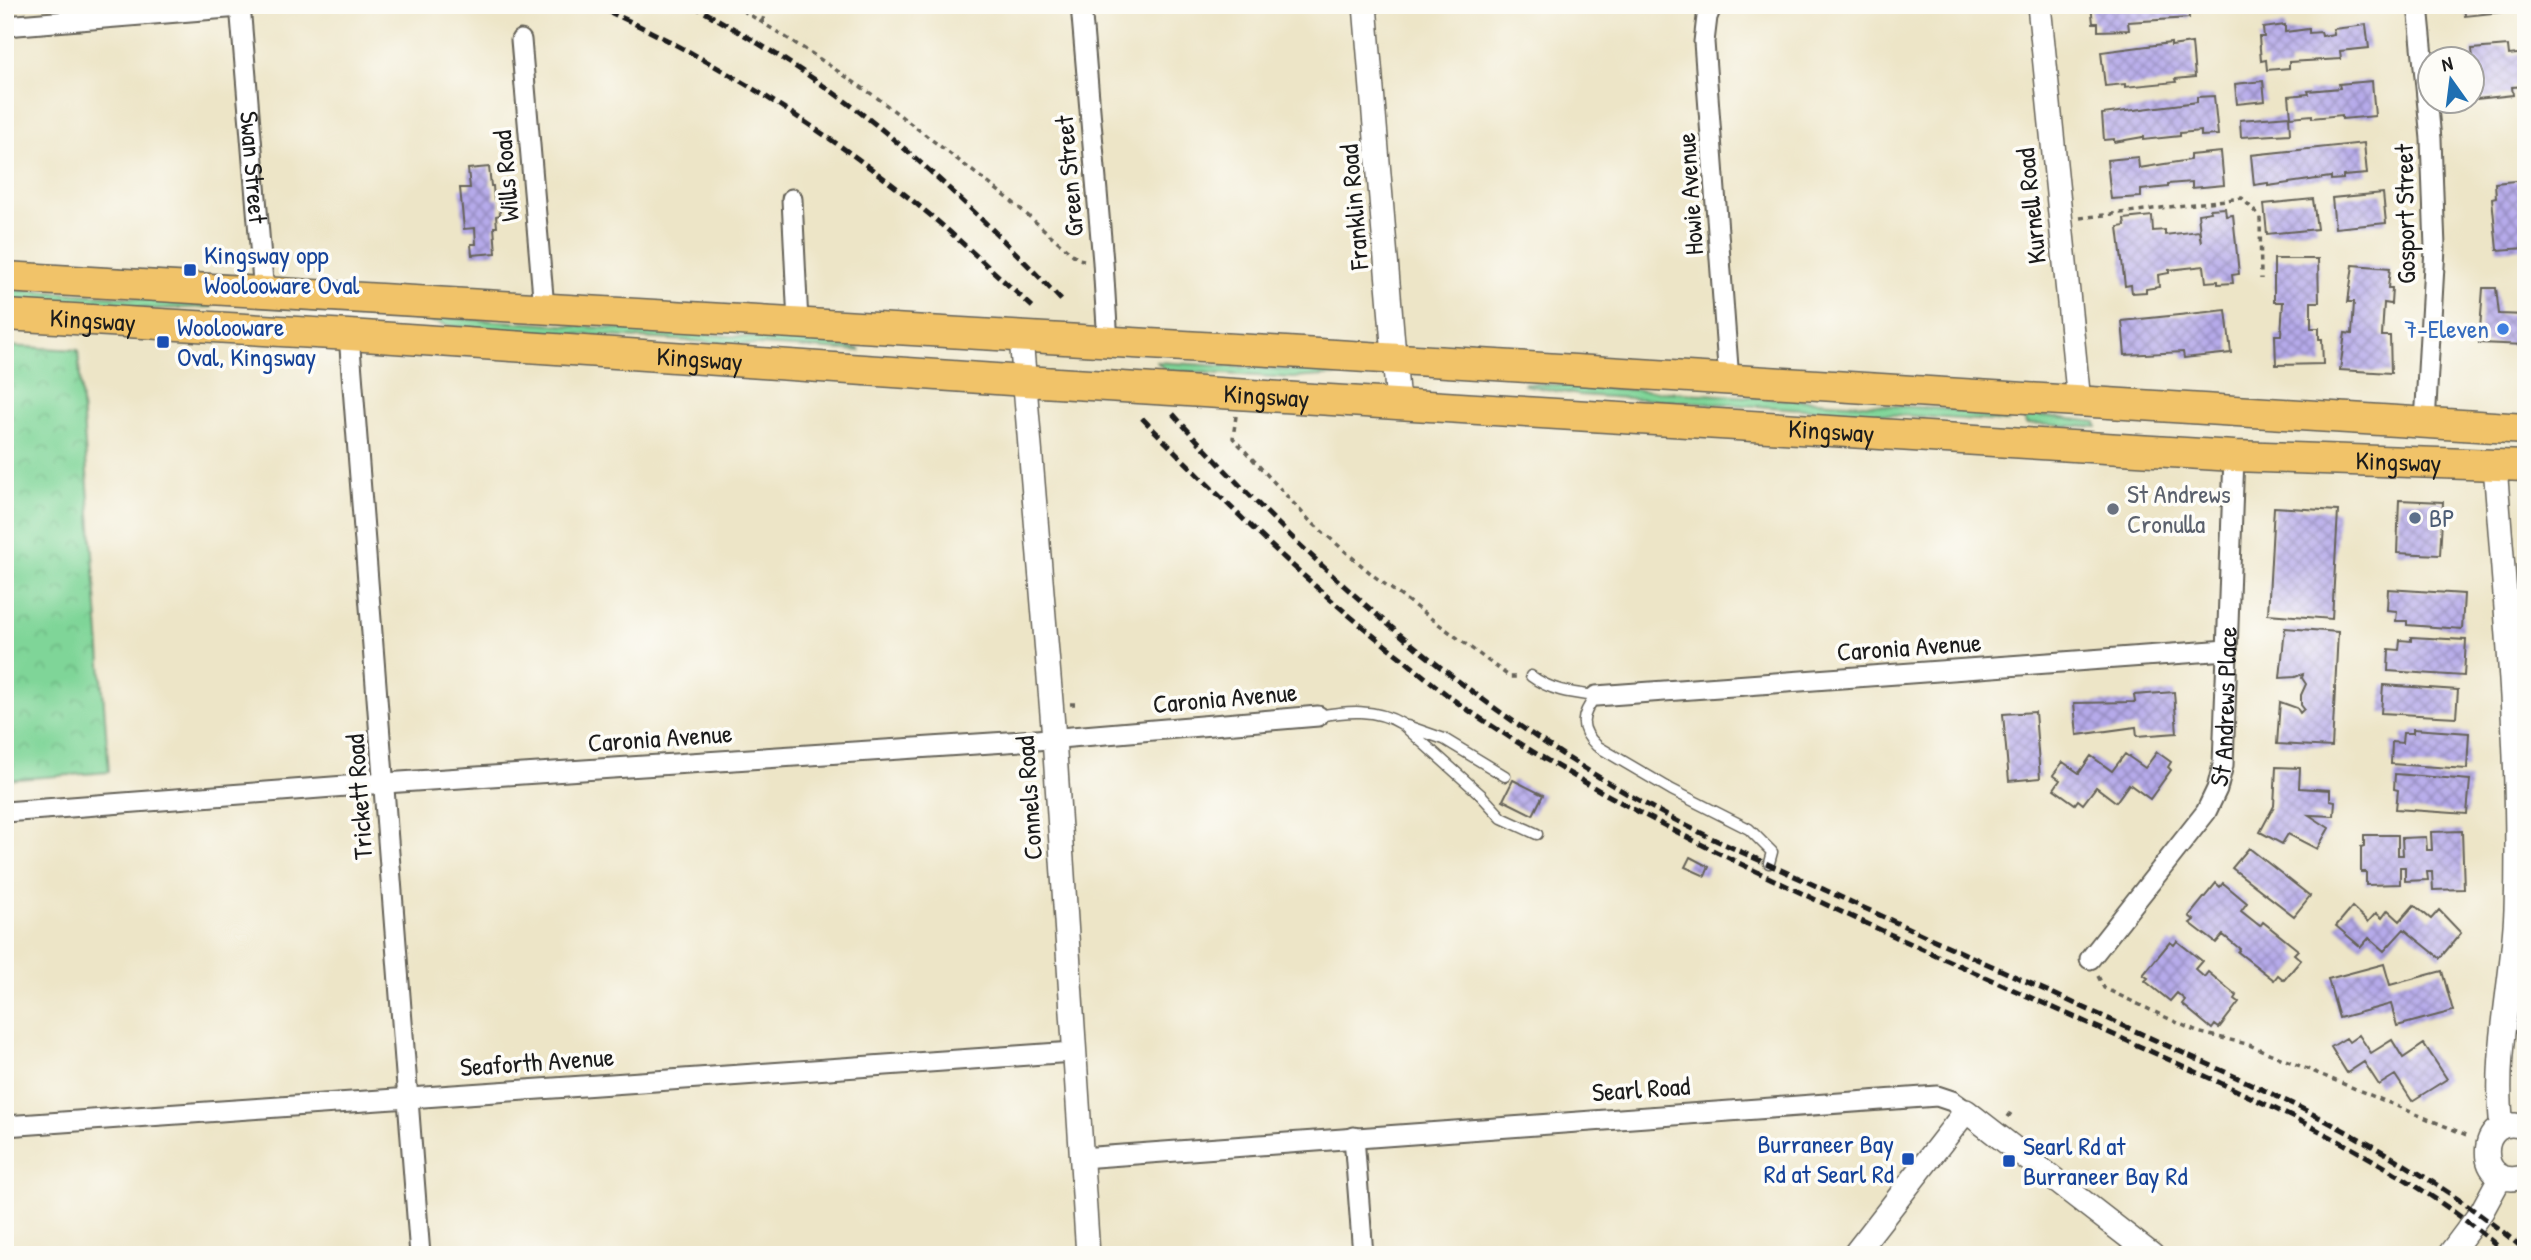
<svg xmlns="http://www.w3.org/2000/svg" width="2531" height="1260" viewBox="0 0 2531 1260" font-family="'Patrick Hand',sans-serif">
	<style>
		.grass { fill: #7fd598; stroke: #4e785a; stroke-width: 2 }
		.park { fill: url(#park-crowns); stroke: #4e785a; stroke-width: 2 }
		.building { fill: url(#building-cross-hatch) }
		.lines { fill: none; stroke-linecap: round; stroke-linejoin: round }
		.service-casing { stroke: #656258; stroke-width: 13 }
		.minor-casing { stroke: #656258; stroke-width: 23 }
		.tertiary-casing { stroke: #656258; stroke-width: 26 }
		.primary-casing { stroke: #656258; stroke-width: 33 }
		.path { stroke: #656258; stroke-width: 3.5; stroke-dasharray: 5 5; stroke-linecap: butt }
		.service { stroke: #fff; stroke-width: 10 }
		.minor { stroke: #fff; stroke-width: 19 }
		.tertiary { stroke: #fff; stroke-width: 23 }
		.primary { stroke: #f1c369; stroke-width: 30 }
		.rail { stroke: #1c1c1c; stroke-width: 5; stroke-dasharray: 10 5; stroke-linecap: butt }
		.transit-dot { fill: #1a4fb4; stroke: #fdfcf7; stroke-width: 2.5 }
		.shop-dot { fill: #3f7fe0; stroke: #fdfcf7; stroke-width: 2.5 }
		.worship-dot { fill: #6b7280; stroke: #fdfcf7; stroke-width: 2.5 }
		.service-dot { fill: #5c6f8a; stroke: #fdfcf7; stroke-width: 2.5 }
		.labels { text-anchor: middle; stroke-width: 7; stroke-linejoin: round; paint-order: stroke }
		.street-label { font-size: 26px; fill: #1c1c1c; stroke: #fdfcf7 }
		.transit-label { font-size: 26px; fill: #164399; stroke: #fdfcf7; text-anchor: start }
		.shop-label { font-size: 26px; fill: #366cbe; stroke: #fdfcf7; text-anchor: end }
		.worship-label { font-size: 26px; fill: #5b616d; stroke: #fdfcf7; text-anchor: start }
		.service-label { font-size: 26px; fill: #4e5e75; stroke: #fdfcf7; text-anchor: start }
	</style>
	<defs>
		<pattern id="park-crowns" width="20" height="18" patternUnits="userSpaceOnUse" patternTransform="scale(1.75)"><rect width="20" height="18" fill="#7fd598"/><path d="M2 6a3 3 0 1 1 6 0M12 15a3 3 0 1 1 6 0" fill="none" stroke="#6db682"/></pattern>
		<pattern id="building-cross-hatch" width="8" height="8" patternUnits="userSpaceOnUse" patternTransform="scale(1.75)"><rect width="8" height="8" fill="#b6aaea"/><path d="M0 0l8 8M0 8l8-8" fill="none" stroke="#938abd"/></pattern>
	</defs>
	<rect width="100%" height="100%" fill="#fdfcf7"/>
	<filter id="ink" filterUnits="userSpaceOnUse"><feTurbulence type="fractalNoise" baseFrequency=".0143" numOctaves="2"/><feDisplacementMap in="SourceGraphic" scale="14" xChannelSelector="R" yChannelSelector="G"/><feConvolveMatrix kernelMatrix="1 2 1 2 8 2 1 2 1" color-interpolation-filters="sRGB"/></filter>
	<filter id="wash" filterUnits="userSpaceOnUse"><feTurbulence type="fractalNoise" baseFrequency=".00686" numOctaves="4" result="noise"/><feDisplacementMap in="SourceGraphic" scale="28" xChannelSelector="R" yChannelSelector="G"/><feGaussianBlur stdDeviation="1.57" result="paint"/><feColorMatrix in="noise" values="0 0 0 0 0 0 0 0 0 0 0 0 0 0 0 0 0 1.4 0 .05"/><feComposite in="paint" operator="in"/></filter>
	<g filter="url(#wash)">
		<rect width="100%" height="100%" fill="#ede5c7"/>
		<!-- grass -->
		<path class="grass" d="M5,289L212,303V307L151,309L5,300Z
			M402,315L824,342L859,349L860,351L455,327Z
			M1157,362L1338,373V375L1293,378L1191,372L1165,370Z
			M1525,383L2007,413L2008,422L1579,395L1524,385Z
			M2028,414L2096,422L2097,427L2026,424L2024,417Z"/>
		<!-- park -->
		<path class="park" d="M5,346L78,350L109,772L5,780Z"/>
		<g id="blocks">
			<!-- building -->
			<path class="building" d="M2091,5H2188L2189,18L2128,22L2129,30L2098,31V23H2093Z
				M2464,5H2500L2501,12L2465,16Z
				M2285,25V32L2309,29V33L2321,32L2322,36L2334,34L2333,29L2366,25L2369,48L2340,51L2341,59L2289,62V68L2267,70L2266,60L2261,61L2259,37H2264L2263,28Z
				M2171,43V46L2192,43L2195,77L2175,79L2176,82L2125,87V84L2105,86L2101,52Z
				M2508,46L2509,55L2526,53V86L2512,87L2513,95L2477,99L2472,49Z
				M2263,81L2265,101L2237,104L2235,84Z
				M2372,81L2375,116L2342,119V115L2312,118V115L2291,117L2289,96L2309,94L2308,91L2340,88L2339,84Z
				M2214,96L2218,135L2201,136V131L2180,133V136L2143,140V137L2114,142V139L2104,140L2102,114L2197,102V97Z
				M2289,116L2290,134L2241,137L2240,120Z
				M2364,143L2367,174L2343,176V179L2331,180V177L2268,186V183L2254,185L2251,155Z
				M2221,152L2224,185L2192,188V182L2168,184V187L2141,190V197L2111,199L2107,160L2138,157L2139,168L2190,160V155Z
				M489,167L491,186H493L494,199H499L500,215L496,216L497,227H494L496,253L472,255L471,244H476L475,228L464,229L460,188H470L468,169Z
				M2525,180L2526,248L2497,250L2492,198L2496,197L2495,183Z
				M2383,193L2386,223L2335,228L2332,198Z
				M2313,199L2317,229L2267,234L2264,204Z
				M2225,208L2226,216L2233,215L2239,274L2232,275L2233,283L2218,284V281L2206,282L2204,266L2169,270V273L2158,275L2159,287L2146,289V292L2132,293L2131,285L2125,286L2118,227L2125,226L2124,219L2152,216L2153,231L2165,230V235L2199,231L2201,243L2198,214L2211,212L2210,209Z
				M2274,259H2318L2319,302H2311V328H2319V339H2322L2323,364L2276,365L2275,335H2281L2283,302H2274Z
				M2353,265L2390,268L2388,288H2392L2391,304L2384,303L2382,336H2390L2391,373L2340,370L2345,333L2352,334L2354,302H2348Z
				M2483,288H2496L2499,314L2526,315V345L2479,343Z
				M2226,310L2231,353L2184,358L2183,352L2125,355L2122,321Z
				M2399,500L2443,502L2440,555L2397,553Z
				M2274,507L2338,511L2332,619L2268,614Z
				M2388,589L2464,594L2462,629L2407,625V621H2396L2397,611L2387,610Z
				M2285,628L2338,632L2332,747L2277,744L2280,702L2297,708L2300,713L2304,709L2301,705V695L2306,684L2302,678L2303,674L2295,677L2280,678Z
				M2411,637L2466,640L2464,676L2388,671L2389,649L2399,650L2400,640L2411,641Z
				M2383,685L2458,690L2456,717L2381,713Z
				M2174,692L2177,733L2137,736L2136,727L2077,735L2074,703L2135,702L2134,695Z
				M2035,712L2040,778L2009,781L2003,714Z
				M2413,729L2469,733L2467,769L2391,764L2392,742L2402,743L2403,733H2413Z
				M2157,752L2171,762L2168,767L2171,770L2150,799L2129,784L2116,802L2096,787L2083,804L2078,800L2075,804L2054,789L2060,780L2053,775L2063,762L2079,773L2091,756L2112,771L2125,754L2145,768Z
				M2276,767L2300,768L2299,788L2330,790V800L2335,801L2334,816L2309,815L2329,828L2317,849L2288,834L2282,844L2260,832L2274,806Z
				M2395,774L2470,780L2467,814L2396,809L2398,790L2394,789Z
				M1513,780L1543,795L1533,815L1503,800Z
				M2462,831L2464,889L2433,890L2432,872H2427L2428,880L2405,881V867H2400V884L2366,885V872H2361V847L2364,846V835H2398V855H2403L2402,838L2426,837L2427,850H2432L2431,832Z
				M2249,848L2310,896L2294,916L2232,868Z
				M1690,857L1709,867L1705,876L1685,867Z
				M2216,883L2220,887L2223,883L2247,903L2241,911L2260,926L2263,922L2298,950L2294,954L2301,960L2284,980L2278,975L2274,980L2238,952L2240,949L2223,935L2216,943L2190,923L2194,920L2189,916Z
				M2414,905L2431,919L2439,910L2461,933L2440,958L2404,929L2384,951L2369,938L2361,947L2336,926L2352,907L2368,922L2376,913L2382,918L2388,910L2400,921Z
				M2177,941L2202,961L2195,969L2204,977L2208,972L2237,996L2235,999L2239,1002L2219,1028L2215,1025L2212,1029L2182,1004L2185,1000L2177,993L2170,1001L2145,981L2148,978L2143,975L2170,942L2174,945Z
				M2384,964L2390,985L2442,971L2453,1011L2397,1026L2391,1004L2339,1018L2328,979Z
				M2359,1035L2371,1053L2392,1040L2403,1058L2424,1044L2447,1079L2412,1101L2395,1075L2379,1085L2364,1062L2347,1073L2331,1047L2346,1038L2349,1042Z"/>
		</g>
	</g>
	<g filter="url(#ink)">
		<use href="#blocks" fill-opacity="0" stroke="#656258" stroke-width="2"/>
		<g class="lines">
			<!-- service casing -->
			<g class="service-casing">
				<path id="service" d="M2505,596L2526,598
					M1531,676C1551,691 1572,693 1596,696
					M1596,696C1581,715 1578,728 1597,746L1672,790L1749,829L1772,852L1769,863
					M1318,716C1347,711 1375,708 1402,724L1480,794L1502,818L1537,834
					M1407,726L1444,739L1505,776"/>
			</g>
			<!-- minor casing -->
			<g class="minor-casing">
				<g id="minor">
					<path id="s1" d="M240,5L264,294"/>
					<path d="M1081,5L1103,262L1108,343"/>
					<path d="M1712,5L1707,17L1704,42L1729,381"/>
					<path d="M2418,5L2431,139L2435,248L2425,423"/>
					<path d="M5,26L240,7"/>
					<path d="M521,40L544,308"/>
					<path d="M792,199L798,323"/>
					<path d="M349,335L420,1255"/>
					<path d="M1596,696L2227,650"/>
					<path d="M5,812L385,783L1036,740L1318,716"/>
					<path id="s2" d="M2090,959L2206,812L2217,789L2223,765L2234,456"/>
					<path d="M5,1126L1073,1052"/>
					<path d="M1354,1137L1363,1255"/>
					<path d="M1081,1158L1937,1096L1952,1101L1966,1111"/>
				</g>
			</g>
			<!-- tertiary casing -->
			<g class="tertiary-casing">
				<path id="tertiary" d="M1365,5L1398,404
					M2039,5L2079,402
					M1021,337L1054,738L1088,1255
					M2495,465C2506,613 2521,762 2516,910C2513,983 2493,1055 2502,1127
					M2526,1128C2475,1108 2474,1195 2526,1176
					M1854,1255L1966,1111L2152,1255
					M2449,1255L2482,1211L2501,1176"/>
			</g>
			<!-- primary casing -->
			<g class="primary-casing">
				<g id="primary">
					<path d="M5,277L1270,351L2526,429"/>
					<path id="s3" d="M5,315L349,335L1025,381L2234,456L2526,466"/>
				</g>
			</g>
			<!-- path -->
			<path class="path" d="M734,5L811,53L876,97L1009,199L1078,259L1084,260
				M762,22L768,5
				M2080,218L2242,198L2260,217L2261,279
				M1236,416L1233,438L1310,521L1374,576L1510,677H1516
				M1070,704H1079
				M2098,976L2104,988L2197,1032L2247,1044L2469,1136
				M2008,1117L2013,1110"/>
			<!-- service -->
			<use href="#service" class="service"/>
			<!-- minor -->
			<use href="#minor" class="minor"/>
			<!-- tertiary -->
			<use href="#tertiary" class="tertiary"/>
			<!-- primary -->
			<use href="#primary" class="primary"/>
			<!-- rail -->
			<path class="rail" d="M594,5C711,56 839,138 936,220C970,249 1002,280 1035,309
				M692,5C757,41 822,81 880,128C944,181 1005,240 1062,301
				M1173,414C1314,570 1477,715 1664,814C1716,842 1771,865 1825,890C1940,943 2055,994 2170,1047C2295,1103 2421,1162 2526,1251
				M1142,418C1225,503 1310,587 1404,660C1425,677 1446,695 1468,710C1592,794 1726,858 1861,921C1964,968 2068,1014 2172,1061C2287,1113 2412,1170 2508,1255"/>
		</g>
	</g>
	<!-- markers -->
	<g class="transit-dot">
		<rect x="183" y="263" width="14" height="14" rx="3.5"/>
		<rect x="156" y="335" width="14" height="14" rx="3.5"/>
		<rect x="1901" y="1152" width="14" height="14" rx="3.5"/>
		<rect x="2002" y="1154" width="14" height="14" rx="3.5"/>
	</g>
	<circle class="shop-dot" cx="2503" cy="329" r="7"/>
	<circle class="worship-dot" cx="2113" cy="509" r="7"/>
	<circle class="service-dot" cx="2415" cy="518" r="7"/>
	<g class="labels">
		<!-- street labels -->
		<g class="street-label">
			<text dy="9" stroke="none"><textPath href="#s1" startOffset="163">Swan Street</textPath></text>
			<text transform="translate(506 176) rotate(-95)" y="9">Wills Road</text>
			<text transform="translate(1069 176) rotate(-95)" y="9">Green Street</text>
			<text transform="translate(1690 194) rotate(-94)" y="9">Howie Avenue</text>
			<text transform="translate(2031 206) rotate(-96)" y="9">Kurnell Road</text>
			<text transform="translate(1354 207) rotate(-95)" y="9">Franklin Road</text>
			<text transform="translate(2405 214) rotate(-91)" y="9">Gosport Street</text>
			<text dy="9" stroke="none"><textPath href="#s3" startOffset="88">Kingsway</textPath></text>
			<text dy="9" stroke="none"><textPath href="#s3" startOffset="696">Kingsway</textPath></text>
			<text dy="9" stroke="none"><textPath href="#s3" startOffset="1264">Kingsway</textPath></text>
			<text dy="9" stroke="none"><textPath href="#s3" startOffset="1830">Kingsway</textPath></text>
			<text dy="9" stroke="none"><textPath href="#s3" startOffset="2398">Kingsway</textPath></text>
			<text transform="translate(1909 647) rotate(-4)" y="9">Caronia Avenue</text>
			<text transform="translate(1225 698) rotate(-5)" y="9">Caronia Avenue</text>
			<text dy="9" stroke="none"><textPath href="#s2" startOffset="296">St Andrews Place</textPath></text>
			<text transform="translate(660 738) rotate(-4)" y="9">Caronia Avenue</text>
			<text transform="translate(359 797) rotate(-94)" y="9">Trickett Road</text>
			<text transform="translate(1029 798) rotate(-94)" y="9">Connels Road</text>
			<text transform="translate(537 1062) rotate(-4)" y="9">Seaforth Avenue</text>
			<text transform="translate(1641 1089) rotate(-4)" y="9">Searl Road</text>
		</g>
		<!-- transit labels -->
		<g class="transit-label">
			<text x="204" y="264">Kingsway opp<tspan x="204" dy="30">Woolooware Oval</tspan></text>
			<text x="177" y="336">Woolooware<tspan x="177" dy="30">Oval, Kingsway</tspan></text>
			<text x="1894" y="1153" text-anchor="end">Burraneer Bay<tspan x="1894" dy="30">Rd at Searl Rd</tspan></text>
			<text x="2023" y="1155">Searl Rd at<tspan x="2023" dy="30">Burraneer Bay Rd</tspan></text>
		</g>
		<!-- shop labels -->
		<g class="shop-label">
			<text x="2489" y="338">7-Eleven</text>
		</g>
		<!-- worship labels -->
		<g class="worship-label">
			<text x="2127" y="503">St Andrews<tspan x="2127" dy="30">Cronulla</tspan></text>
		</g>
		<!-- service labels -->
		<g class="service-label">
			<text x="2429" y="527">BP</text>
		</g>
	</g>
	<!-- margin -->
	<rect width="2531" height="1260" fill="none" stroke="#fdfcf7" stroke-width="28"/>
	<!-- north arrow -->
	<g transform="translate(2451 80) rotate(346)"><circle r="33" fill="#fdfcf7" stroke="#a3a29f" stroke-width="2"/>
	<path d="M0-5L12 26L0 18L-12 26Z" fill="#1f6fb2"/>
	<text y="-10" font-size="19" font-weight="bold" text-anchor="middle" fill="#1c1c1c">N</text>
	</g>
</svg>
